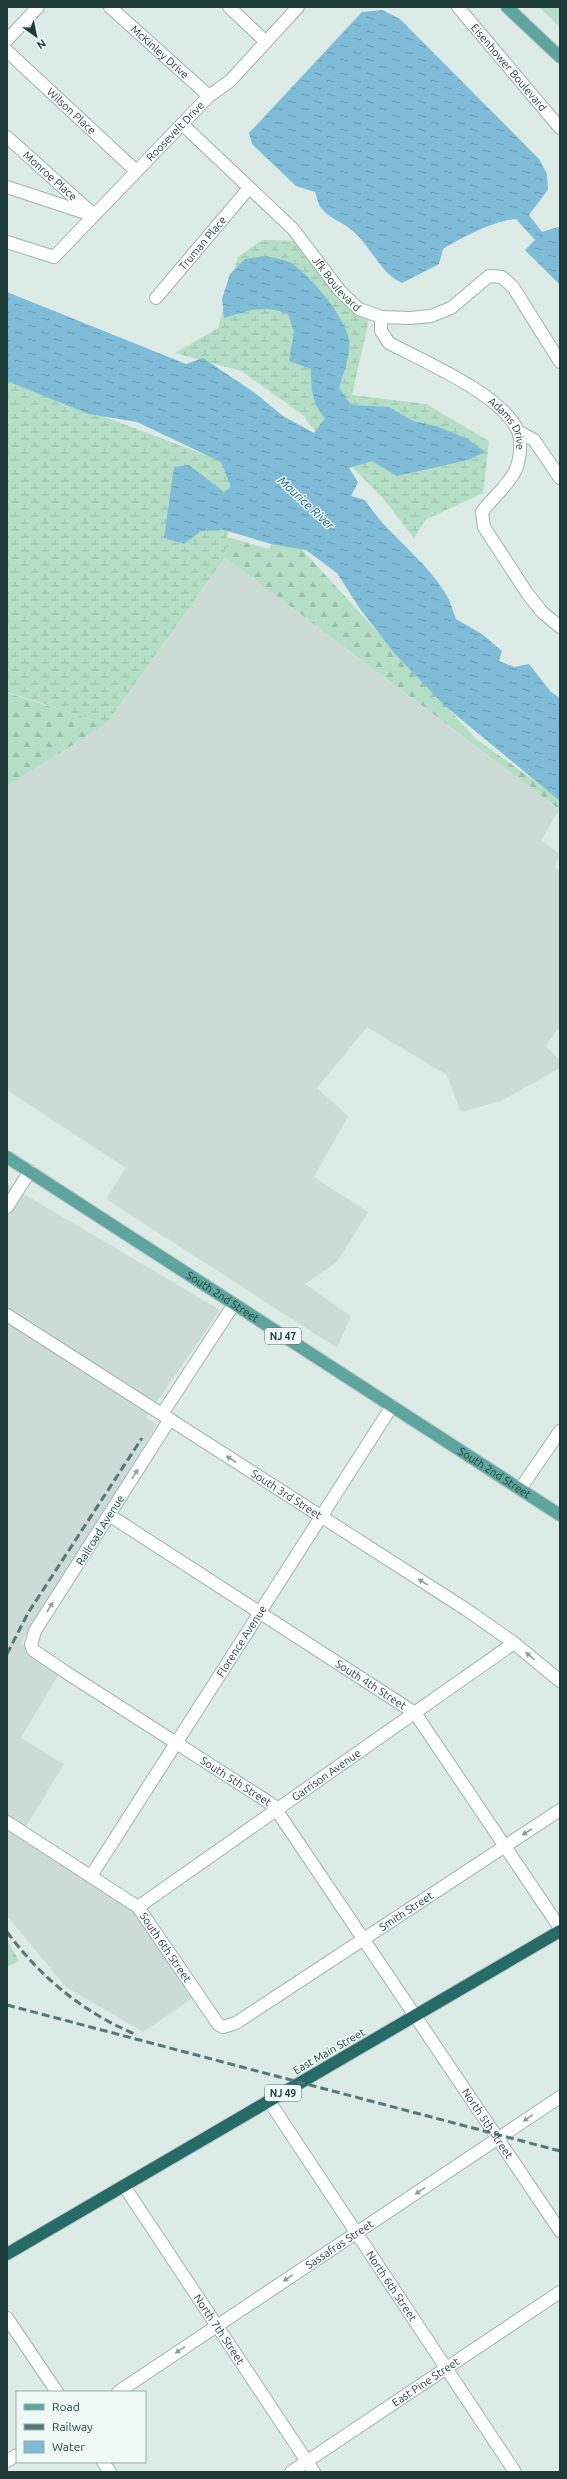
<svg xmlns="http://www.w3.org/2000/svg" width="567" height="2479" viewBox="0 0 567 2479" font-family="Ubuntu,sans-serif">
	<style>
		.built { fill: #ccdbd6 }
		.forest { fill: url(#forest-firs) }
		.wetland { fill: url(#wetland-marsh) }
		.water { fill: url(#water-ripples) }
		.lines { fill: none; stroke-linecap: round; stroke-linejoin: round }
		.minor-casing { stroke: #a0b3af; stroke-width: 14 }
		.major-casing { stroke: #c0c8c8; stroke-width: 14 }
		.highway-casing { stroke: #c0c8c8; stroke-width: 14 }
		.minor { stroke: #fff; stroke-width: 12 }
		.major { stroke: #5da59e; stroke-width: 12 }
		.highway { stroke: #266b67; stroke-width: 12 }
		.rail { stroke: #577874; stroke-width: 3; stroke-dasharray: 8 4; stroke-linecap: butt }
		.oneway { fill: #8e9e9c }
		.labels { text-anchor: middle; stroke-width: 3; stroke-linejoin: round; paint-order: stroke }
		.shield { fill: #eef8f4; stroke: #5c7471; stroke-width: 1 }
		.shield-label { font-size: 10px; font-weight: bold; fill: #1d3c39 }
		.street-label { font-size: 11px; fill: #1d3c39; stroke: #eef8f4 }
		.water-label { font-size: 12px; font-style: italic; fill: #125b7d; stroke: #eef8f4 }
	</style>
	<defs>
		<pattern id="forest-firs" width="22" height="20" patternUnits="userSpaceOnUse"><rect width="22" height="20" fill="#b4dfc6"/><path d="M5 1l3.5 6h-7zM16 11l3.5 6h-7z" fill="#9ac0ab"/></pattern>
		<pattern id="wetland-marsh" width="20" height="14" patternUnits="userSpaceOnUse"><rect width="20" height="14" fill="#b4dfc6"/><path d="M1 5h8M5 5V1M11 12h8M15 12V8" fill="none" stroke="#9ac0ab"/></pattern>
		<pattern id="water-ripples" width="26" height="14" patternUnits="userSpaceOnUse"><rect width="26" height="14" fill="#7fbcd7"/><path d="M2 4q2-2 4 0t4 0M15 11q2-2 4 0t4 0" fill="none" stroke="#679aaf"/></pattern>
	</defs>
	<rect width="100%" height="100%" fill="#ddebe7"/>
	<!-- built -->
	<path class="built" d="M225,557L559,810L541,840L560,854L555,867L560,871V1026L546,1046L560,1060V1068L501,1101L461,1112L447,1075L367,1027L317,1088L348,1116L314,1177L368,1212L337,1262L305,1284L351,1316L337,1348L106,1199L126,1168L7,1090V786L106,724Z
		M7,1184L220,1310L146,1418L157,1424L85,1544L20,1643L61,1670L21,1738L64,1764L23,1831L139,1905L200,1993L143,2032L66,1987L7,1916Z"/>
	<!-- forest -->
	<path class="forest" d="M539,7H560V27Z
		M283,529L476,739L560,799V810L225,557L227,537L269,549Z
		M7,692L10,694L106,724L7,786Z
		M7,1940L19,1961L7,1967Z"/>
	<!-- wetland -->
	<path class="wetland" d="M262,240L304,241L370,315L352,395L426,404L489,441L483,493L425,520L414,538L382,497L309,424L303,415L241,371L175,353L218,328L238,257Z
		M7,380L232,465L242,486L227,537L225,557L106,724L7,692Z"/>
	<!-- water -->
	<path class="water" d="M382,10L400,19L539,159L547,174L548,190L529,215L542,232L558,227L560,229V285L525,250L535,240L516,219C493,221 463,237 443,249L439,264L402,283C378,272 371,244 349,228C340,221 329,218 322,209C318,205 317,197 315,192L296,186L252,144L249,133L362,12Z
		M265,256C273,258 283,259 289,262C308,272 346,318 349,340C351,355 343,374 339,388L351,405L389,407L413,421L436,426L468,439L485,452L468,460L397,476L372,461L349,468L358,482L351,496L365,500C388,536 426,559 447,596C451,603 453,612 456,619L482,634L502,651L499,661L514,667L529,664L551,692L560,698V801L445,706L396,655L360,609L337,573L306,550L271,544L224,530L201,531L184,544L164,538L174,467L189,465L224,492L231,487L221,462L137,422L89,414L7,381V292L186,364L203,358L255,393L283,416L314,433L325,418C312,404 311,387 311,369L289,361L294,332L288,314C262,304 249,311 224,318L222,299L230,274L245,259Z"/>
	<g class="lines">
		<!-- minor casing -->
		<g class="minor-casing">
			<g id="minor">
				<path id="s1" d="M110,7L209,96"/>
				<path d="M229,7L266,42"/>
				<path id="s2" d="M458,7L560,128"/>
				<path d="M7,40L38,7"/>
				<path id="s3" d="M7,51L136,171"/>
				<path id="s4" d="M182,124L293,229L340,291L359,309L381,317L410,318L431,316L451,308L489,276L502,277L513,287L560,362"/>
				<path id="s5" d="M7,137L94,215"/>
				<path d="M7,187L89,214"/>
				<path id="s6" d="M7,242L54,257L209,96L230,81L298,7"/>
				<path id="s7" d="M156,298L249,188"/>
				<path id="s8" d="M381,317V331L389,343C425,362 501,394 518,431C522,440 520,460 516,469C509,485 492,498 482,512L484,527L527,593L542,612L560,627"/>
				<path d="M519,432L534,440L560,478"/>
				<path d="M7,1207L30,1171"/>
				<path id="s9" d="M7,1315L467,1610L514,1643L560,1681"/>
				<path d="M162,1414L234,1304"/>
				<path id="s10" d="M170,1419L35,1631L31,1645L33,1650L67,1673L273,1805L560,2231"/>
				<path d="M520,1489L560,1431"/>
				<path id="s11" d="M109,1515L415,1713L560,1928"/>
				<path id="s12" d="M7,1822L138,1907L218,2024L223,2027L236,2023L560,1810"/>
				<path id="s13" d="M91,1876L392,1406"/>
				<path id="s14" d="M138,1907L514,1643"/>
				<path id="s15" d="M269,2101L515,2472"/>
				<path id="s16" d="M124,2186L314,2472"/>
				<path d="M7,2318L57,2392"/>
				<path id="s17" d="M118,2392L560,2097"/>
				<path d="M7,2461L17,2455"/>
				<path d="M103,2462L110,2472"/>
				<path id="s18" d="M291,2472L560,2292"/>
			</g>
		</g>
		<!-- major casing -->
		<g class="major-casing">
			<g id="major">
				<path d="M507,7L560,57"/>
				<path id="s19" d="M7,1157L560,1515"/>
			</g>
		</g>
		<!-- highway casing -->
		<g class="highway-casing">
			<path id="highway" d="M7,2254L560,1931"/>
		</g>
		<!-- minor -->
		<use href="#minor" class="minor"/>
		<!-- major -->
		<use href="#major" class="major"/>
		<!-- highway -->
		<use href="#highway" class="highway"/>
		<!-- rail -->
		<path class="rail" d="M7,1654L28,1613L142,1438
			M7,1932C41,1978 84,2013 137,2035
			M7,2005L560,2151"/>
	</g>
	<!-- one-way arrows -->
	<defs><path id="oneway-solid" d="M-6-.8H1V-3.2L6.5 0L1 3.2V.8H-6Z"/></defs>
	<g class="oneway">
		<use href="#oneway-solid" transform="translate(231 1459) rotate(-147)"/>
		<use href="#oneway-solid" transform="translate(135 1474) rotate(-58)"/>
		<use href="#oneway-solid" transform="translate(423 1582) rotate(-148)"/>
		<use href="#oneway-solid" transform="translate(50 1607) rotate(-58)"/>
		<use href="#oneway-solid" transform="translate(530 1656) rotate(-140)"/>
		<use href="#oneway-solid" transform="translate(527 1832) rotate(147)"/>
		<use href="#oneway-solid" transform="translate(528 2118) rotate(146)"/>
		<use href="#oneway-solid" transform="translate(420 2191) rotate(146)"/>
		<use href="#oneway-solid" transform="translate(288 2278) rotate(146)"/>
		<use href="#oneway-solid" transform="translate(180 2350) rotate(146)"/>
	</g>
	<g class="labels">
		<!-- shield labels -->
		<g class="shield">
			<rect x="265" y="1328" width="36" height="16" rx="3"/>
			<rect x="265" y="2085" width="36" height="16" rx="3"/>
		</g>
		<g class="shield-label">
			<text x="283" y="1340">NJ 47</text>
			<text x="283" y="2097">NJ 49</text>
		</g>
		<!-- street labels -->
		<g class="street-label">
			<text dy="4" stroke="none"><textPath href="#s1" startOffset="67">McKinley Drive</textPath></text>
			<text dy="4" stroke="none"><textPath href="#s2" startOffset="79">Eisenhower Boulevard</textPath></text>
			<text dy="4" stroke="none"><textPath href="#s3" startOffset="88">Wilson Place</textPath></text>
			<text dy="4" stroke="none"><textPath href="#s6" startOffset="224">Roosevelt Drive</textPath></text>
			<text dy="4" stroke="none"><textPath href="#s5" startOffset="58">Monroe Place</textPath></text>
			<text dy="4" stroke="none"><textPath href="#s7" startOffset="72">Truman Place</textPath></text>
			<text dy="4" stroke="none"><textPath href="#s4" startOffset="223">Jfk Boulevard</textPath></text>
			<text dy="4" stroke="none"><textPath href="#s8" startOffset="175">Adams Drive</textPath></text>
			<text dy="4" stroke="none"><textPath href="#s19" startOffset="257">South 2nd Street</textPath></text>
			<text dy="4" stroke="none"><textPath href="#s19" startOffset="581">South 2nd Street</textPath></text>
			<text dy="4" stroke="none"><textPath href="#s9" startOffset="332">South 3rd Street</textPath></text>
			<text transform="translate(100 1530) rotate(-58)" y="4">Railroad Avenue</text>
			<text dy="4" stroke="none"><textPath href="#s13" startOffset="279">Florence Avenue</textPath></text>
			<text dy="4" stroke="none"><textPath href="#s11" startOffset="312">South 4th Street</textPath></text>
			<text dy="4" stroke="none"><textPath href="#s14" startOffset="230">Garrison Avenue</textPath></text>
			<text dy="4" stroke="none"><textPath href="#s10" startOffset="513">South 5th Street</textPath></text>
			<text dy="4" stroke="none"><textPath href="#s12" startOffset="521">Smith Street</textPath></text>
			<text dy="4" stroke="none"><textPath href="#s12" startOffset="205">South 6th Street</textPath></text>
			<text transform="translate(329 2051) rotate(-30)" y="4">East Main Street</text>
			<text dy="4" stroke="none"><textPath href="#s10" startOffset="941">North 5th Street</textPath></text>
			<text dy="4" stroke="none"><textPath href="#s17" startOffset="266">Sassafras Street</textPath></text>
			<text dy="4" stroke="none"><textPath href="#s15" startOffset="222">North 6th Street</textPath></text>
			<text dy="4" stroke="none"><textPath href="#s16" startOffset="172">North 7th Street</textPath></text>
			<text dy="4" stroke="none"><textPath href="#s18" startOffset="162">East Pine Street</textPath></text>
		</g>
		<!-- water labels -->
		<g class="water-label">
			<text transform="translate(306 503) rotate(43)" y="4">Maurice River</text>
		</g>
	</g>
	<!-- border -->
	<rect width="567" height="2479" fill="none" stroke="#1d3c39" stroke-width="16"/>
	<!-- legend -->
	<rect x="16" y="2391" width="130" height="72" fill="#eef8f4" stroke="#9aada9"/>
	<rect x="24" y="2404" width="20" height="6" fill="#5da59e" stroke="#9aada9"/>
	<text x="52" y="2411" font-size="12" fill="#1d3c39">Road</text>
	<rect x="24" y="2424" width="20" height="6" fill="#577874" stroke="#9aada9"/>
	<text x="52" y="2431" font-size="12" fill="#1d3c39">Railway</text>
	<rect x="24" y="2441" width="20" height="12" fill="url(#water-ripples)" stroke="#9aada9"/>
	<text x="52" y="2451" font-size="12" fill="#1d3c39">Water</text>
	<!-- north arrow -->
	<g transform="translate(36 36) rotate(147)" stroke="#eef8f4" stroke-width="3" paint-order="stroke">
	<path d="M0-3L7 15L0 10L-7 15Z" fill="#1d3c39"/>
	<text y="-6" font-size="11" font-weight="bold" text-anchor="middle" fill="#1d3c39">N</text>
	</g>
</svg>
